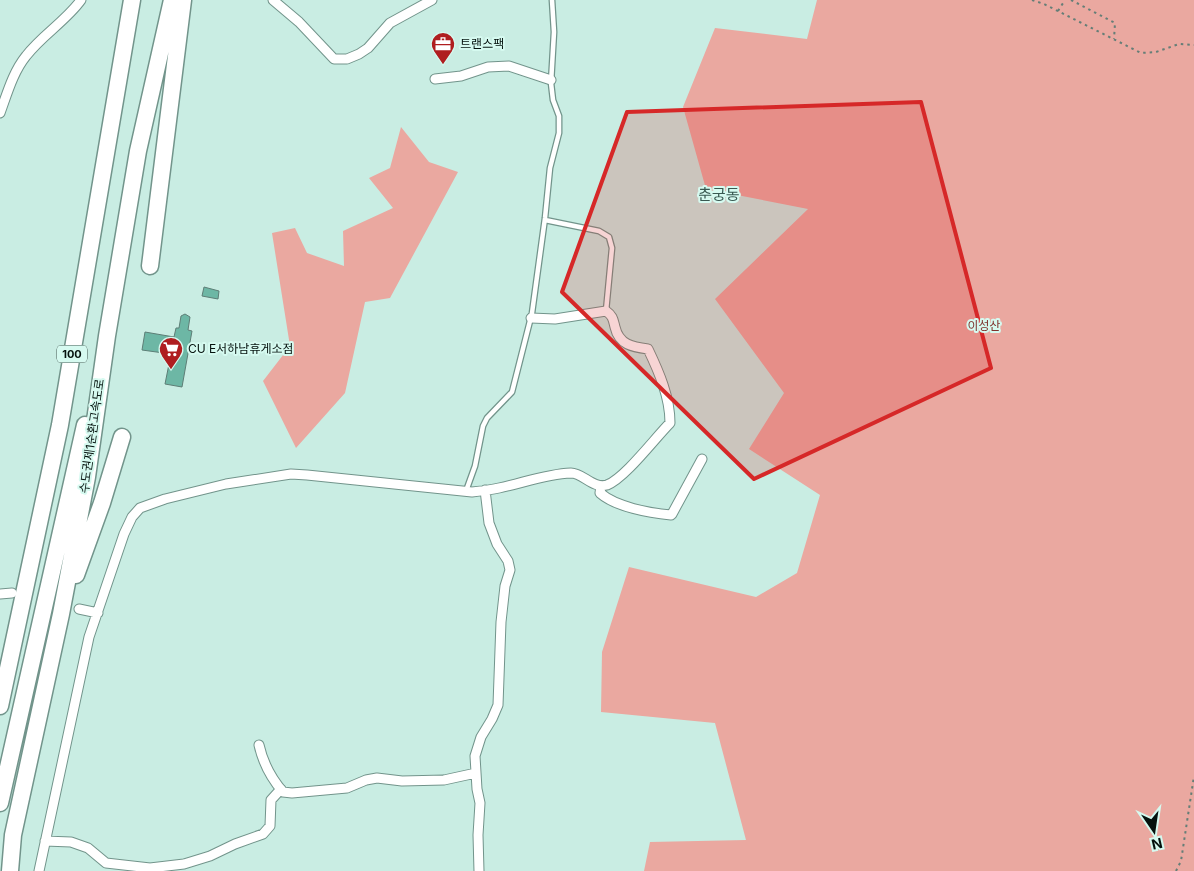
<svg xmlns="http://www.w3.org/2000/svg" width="1194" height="871" viewBox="0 0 1194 871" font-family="Inter,'Noto Sans KR',sans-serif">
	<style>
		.green { fill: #eaa8a0 }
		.building { fill: #6db7a5; stroke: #5d7e76 }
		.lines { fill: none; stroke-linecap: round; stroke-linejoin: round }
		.lane-casing { stroke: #72948b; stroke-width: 7 }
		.street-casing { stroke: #72948b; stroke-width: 11 }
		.highway-casing { stroke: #72948b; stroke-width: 19 }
		.path { stroke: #657e77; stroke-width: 2; stroke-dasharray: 2.5 4; stroke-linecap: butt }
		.lane { stroke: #fff; stroke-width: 4.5 }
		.street { stroke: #fff; stroke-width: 9 }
		.highway { stroke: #fff; stroke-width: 16 }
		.marked { fill: #d62828; fill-opacity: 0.2; stroke: #d62828; stroke-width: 4; stroke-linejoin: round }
		.labels { text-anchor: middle; stroke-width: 4; stroke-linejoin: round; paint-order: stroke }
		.shield { fill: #d6faf0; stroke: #445852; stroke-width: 1 }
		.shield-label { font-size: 11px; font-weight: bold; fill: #05120e }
		.poi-label { font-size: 12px; fill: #05120e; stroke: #d6faf0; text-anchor: start }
		.park-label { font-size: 12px; fill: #7f312c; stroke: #d6faf0 }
		.street-label { font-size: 12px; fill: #05120e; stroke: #d6faf0 }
		.quarter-label { font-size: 15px; fill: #385850; stroke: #d6faf0 }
	</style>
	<rect width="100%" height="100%" fill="#c9ede3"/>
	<!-- green -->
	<path class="green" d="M817,0H1194V871H644L650,842L746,840L715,723L601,712L602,652L629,567L756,597L797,573L820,495L749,449L784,393L715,299L808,209L706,189L683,107L715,28L807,39Z
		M401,127L429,162L458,172L390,298L365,302L345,393L296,448L263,381L290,346L272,233L295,228L307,253L344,266L343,231L393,208L369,178L390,168Z"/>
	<!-- building -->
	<path class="building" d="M204,287L219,291L218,299L202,296Z
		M185,314L190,317L188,330L192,331L182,387L165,384L171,354L142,350L145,332L174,337L176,328H179L181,316Z"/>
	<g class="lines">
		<!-- lane casing -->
		<g class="lane-casing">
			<path id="lane" d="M545,220L599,231L609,237L612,248L606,311
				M466,491L475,466L483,426L487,418L512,392L532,313L545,218L550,168L559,133V116L553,100L551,83L554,32L552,0"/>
		</g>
		<!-- street casing -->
		<g class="street-casing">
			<path id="street" d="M273,0L299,22L334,59H347L359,54L368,48L390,23L432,0
				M435,79L461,76L488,67L509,66L551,80
				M0,113C7,94 13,72 26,56C42,35 66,21 81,0
				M601,486L600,493C616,507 649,513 671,515L672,514L702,459
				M0,594L12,593
				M79,609L98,613
				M259,745C263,763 271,778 283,792L292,793L347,788L366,780L377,778L402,781L444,780L476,773
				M45,841L71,842L88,848L106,863L150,868L184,864L210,856L235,844L263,834L270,826L271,800L281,789
				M39,871L89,637L124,534L132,517L140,508L165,499L226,484L291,474L307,475L472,492C481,491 490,490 499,488C523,483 546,474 571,473C583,473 593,489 607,485C625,478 655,438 670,423C670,397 659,372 648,349C633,347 619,345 615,327C613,319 613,316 606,311L555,319L531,318
				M479,871L478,835L480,803L477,789L475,756L481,737L492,719L498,705L501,622L505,586L510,570L508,561L497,544L489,523L485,490"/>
		</g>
		<!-- highway casing -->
		<g class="highway-casing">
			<path id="highway" d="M150,266L183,0
				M76,575L102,503L122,437
				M0,706L60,425L132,0
				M0,803L85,425
				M10,871L13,835L61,614L87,477L107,336L138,151L172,0"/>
		</g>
		<!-- path -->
		<path class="path" d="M1032,0L1044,4L1141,53L1156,52L1179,44L1194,45
			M1071,0L1115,23L1114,39
			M1058,11L1065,0
			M1176,871L1181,861L1194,776"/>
		<!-- lane -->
		<use href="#lane" class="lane"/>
		<!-- street -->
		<use href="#street" class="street"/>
		<!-- highway -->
		<use href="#highway" class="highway"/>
	</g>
	<!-- marked area -->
	<path class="marked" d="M921,102L991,368L754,479L562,292L627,112Z"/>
	<!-- icons -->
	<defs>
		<g id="office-pin" transform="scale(1.25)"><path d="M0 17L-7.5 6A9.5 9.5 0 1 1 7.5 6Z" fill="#af1e20" stroke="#d6faf0"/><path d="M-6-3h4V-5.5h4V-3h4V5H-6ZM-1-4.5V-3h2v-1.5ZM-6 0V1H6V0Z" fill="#fff"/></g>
		<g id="supermarket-pin" transform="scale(1.25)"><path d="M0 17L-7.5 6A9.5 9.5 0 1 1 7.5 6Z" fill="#af1e20" stroke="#d6faf0"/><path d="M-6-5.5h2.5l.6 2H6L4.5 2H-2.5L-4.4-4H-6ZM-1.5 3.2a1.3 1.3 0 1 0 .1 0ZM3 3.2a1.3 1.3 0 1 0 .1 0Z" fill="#fff"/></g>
	</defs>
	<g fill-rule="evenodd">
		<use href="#office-pin" x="443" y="44"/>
		<use href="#supermarket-pin" x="171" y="349"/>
	</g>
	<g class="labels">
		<!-- shield labels -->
		<rect class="shield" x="57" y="345.5" width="30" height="17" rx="4"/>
		<g class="shield-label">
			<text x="72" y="358">100</text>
		</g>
		<!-- poi labels -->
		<g class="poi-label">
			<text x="460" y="48">트랜스팩</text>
			<text x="188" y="353">CU E서하남휴게소점</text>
		</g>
		<!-- park labels -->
		<g class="park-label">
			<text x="984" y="330">이성산</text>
		</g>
		<!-- street labels -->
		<g class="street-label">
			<text transform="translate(92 436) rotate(-82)" y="4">수도권제1순환고속도로</text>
		</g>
		<!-- quarter labels -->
		<g class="quarter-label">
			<text x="719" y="200">춘궁동</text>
		</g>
	</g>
	<!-- north arrow -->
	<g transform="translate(1154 831) rotate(167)" stroke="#d6faf0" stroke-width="4" paint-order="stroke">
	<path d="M0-4L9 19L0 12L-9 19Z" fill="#05120e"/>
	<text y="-8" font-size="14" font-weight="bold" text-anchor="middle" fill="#05120e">N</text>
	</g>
</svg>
